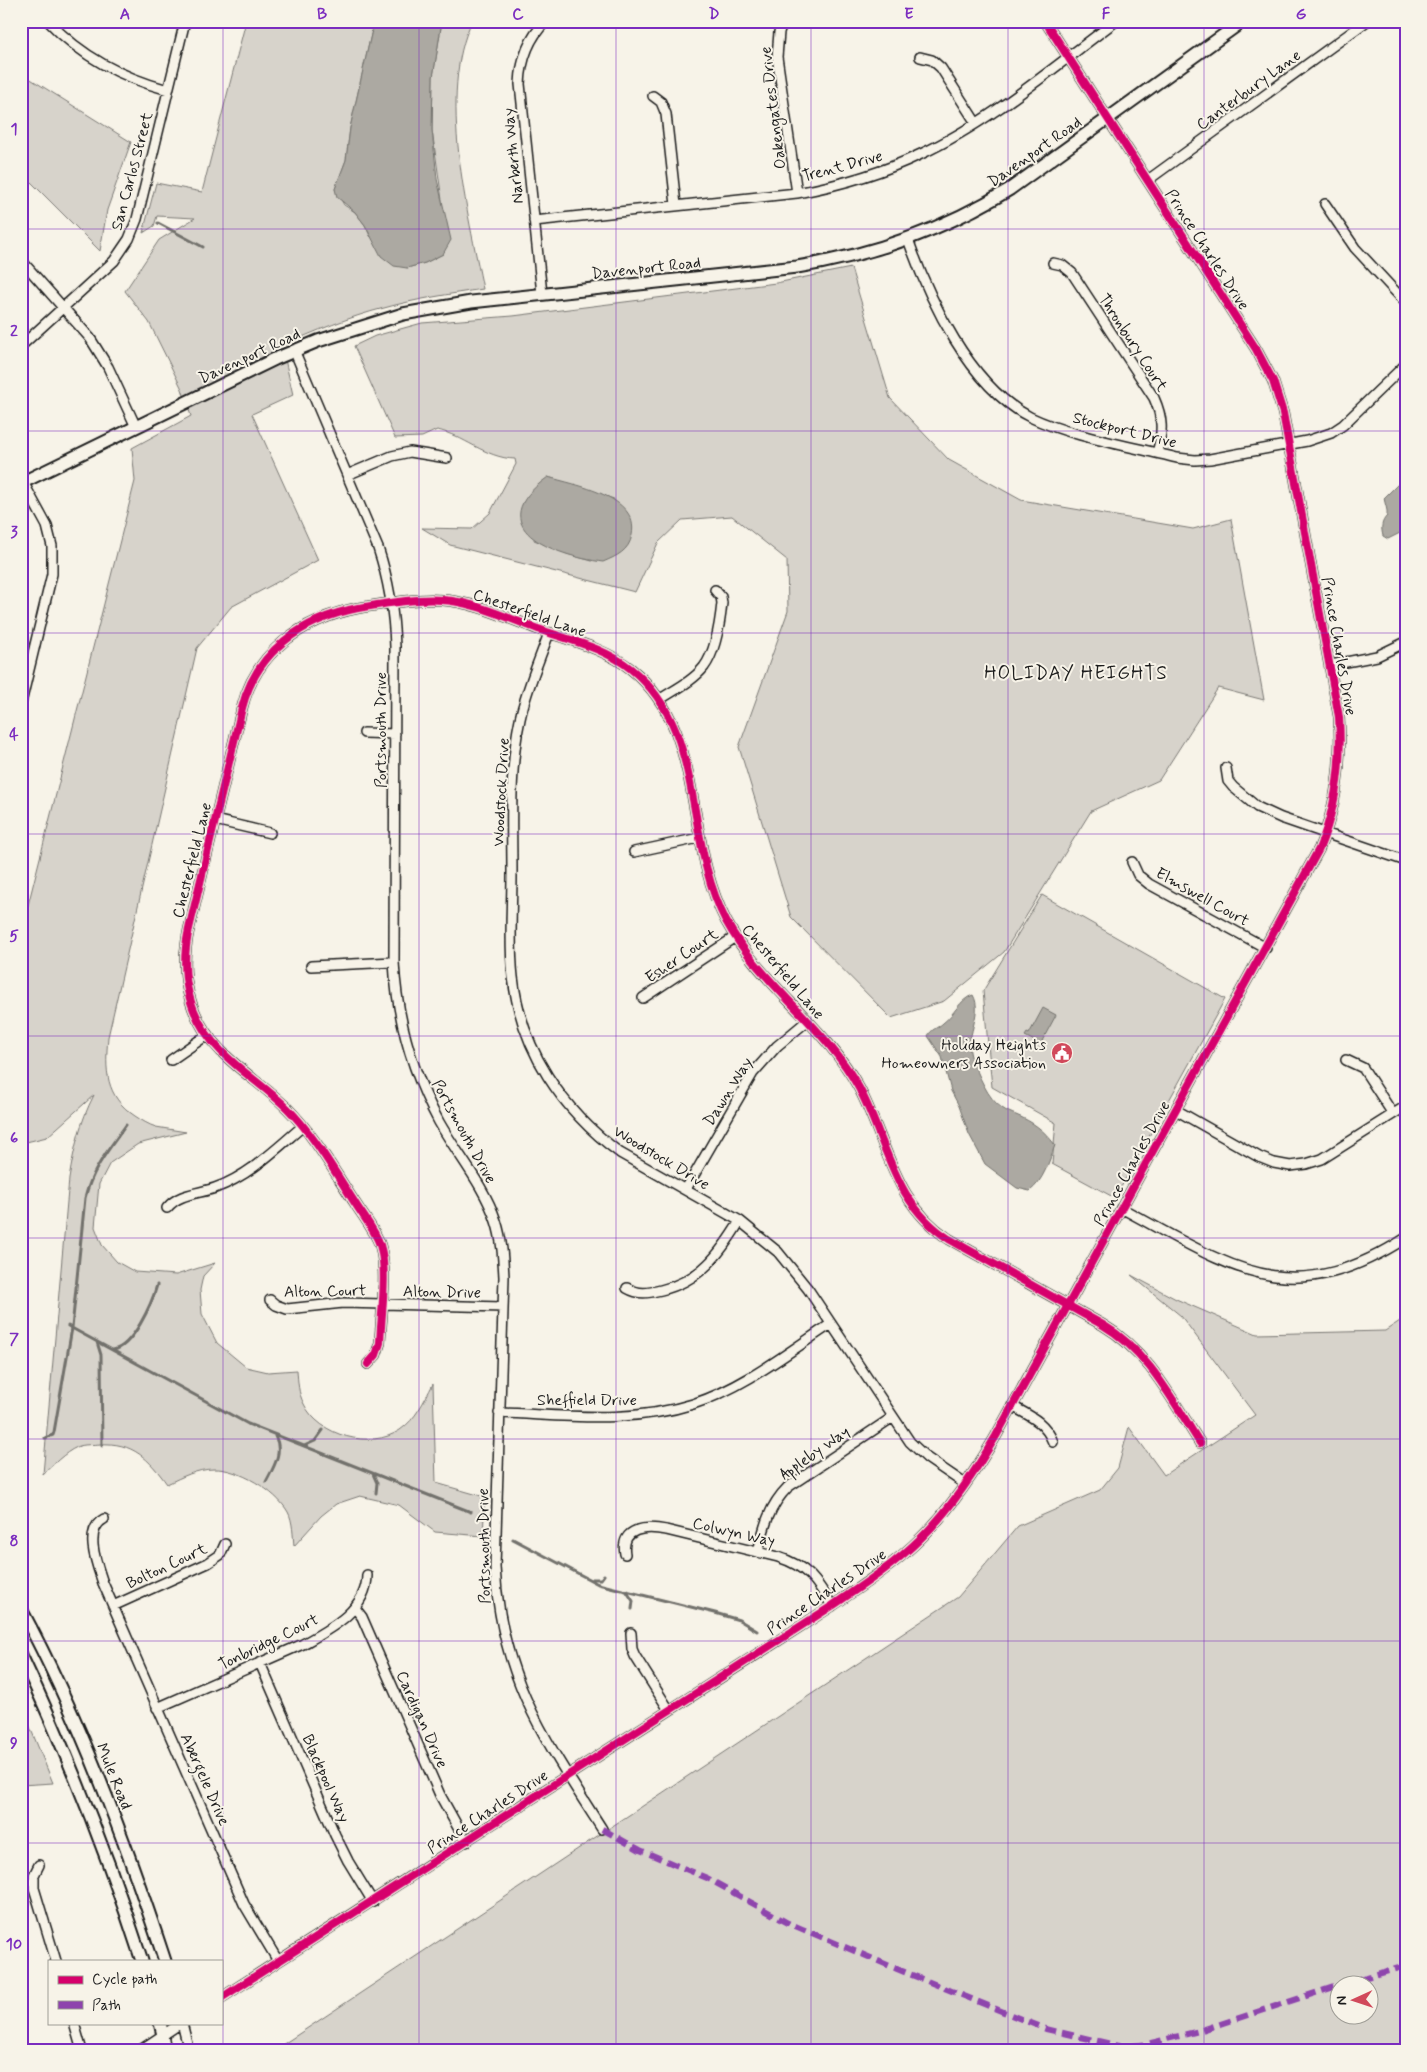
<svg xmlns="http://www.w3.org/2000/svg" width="1427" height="2072" viewBox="0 0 1427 2072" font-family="Mynerve,sans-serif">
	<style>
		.green { fill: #d7d3cb; stroke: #7a7874; fill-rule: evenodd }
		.water { fill: #aca9a2; stroke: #72716c }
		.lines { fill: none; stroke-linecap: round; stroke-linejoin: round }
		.stream { stroke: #72716c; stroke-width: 3 }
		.street-casing { stroke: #1c1c1c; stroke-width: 12 }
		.secondary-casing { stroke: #1c1c1c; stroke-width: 15 }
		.street { stroke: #f7f3e8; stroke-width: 9 }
		.secondary { stroke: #f7f3e8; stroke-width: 11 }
		.quiet { stroke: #8e44ad; stroke-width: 6; stroke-dasharray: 12 6; stroke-linecap: butt }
		.cycleway-casing { stroke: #f7f3e8; stroke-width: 11 }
		.cycleway { stroke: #d6006c; stroke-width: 8 }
		.grid { fill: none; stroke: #7b2cbf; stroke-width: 1; stroke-opacity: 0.55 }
		.labels { text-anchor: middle; stroke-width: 4; stroke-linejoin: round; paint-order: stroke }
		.street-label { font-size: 16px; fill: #1c1c1c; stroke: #f7f3e8 }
		.poi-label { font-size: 16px; fill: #1c1c1c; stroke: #f7f3e8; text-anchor: end }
		.quarter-label { font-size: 19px; letter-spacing: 1px; fill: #1c1c1c; stroke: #f7f3e8 }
		.neatline { fill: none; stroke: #7b2cbf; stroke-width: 2 }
		.grid-label { font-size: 16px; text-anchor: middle; font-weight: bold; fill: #7b2cbf }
	</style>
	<rect width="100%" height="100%" fill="#f7f3e8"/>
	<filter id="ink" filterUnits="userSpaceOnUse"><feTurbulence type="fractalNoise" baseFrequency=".02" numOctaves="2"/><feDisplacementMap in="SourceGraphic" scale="10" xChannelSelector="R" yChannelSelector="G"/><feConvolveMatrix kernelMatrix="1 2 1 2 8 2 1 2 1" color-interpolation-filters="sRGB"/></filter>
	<g filter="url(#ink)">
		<!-- green -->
		<path class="green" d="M246,21H374L350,128L346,160L335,189L344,205L355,212L365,225L370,236L407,268L425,263L443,254L442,200L432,130L433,77L442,21H472C437,93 468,213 483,289C450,294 416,299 384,308C349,317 315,331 282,346L293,395L252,414L318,560L231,607L197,648L108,1037C105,1070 105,1096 135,1116C141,1120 149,1125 156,1127C166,1129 176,1130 186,1132L138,1144L110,1163L99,1184L95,1227L102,1245L117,1262L135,1272L176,1275L215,1263L203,1276L200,1290L202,1314L217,1343L246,1367L268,1372L297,1370C298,1382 298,1393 304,1404C319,1436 371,1450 400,1430C416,1419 424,1401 433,1384L436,1483L485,1497L483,1536L435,1532L399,1505L360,1496L336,1504L321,1516L294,1546C293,1536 293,1521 288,1512C276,1491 238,1468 214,1469C197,1469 182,1477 167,1484C149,1459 133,1442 100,1444C93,1445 83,1444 77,1447C64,1453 53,1465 43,1474L69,1179C74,1149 80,1122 94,1095L47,1137L22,1143L21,1148V933L135,481L132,448L191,416L182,389L149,322L125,291L159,240L195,218L157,216L154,226L143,233L156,183L202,192Z
			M21,73L131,142L107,210L100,251L21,172Z
			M851,268L890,398L949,460L1021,500L1193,529L1231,519L1264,700L1218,688L1159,780L1091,811L1004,952L944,1001L891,1018L791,917L739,747L788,611L787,560L732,516L682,520L658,543L635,592L450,545L422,528L472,529L490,513L516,464L515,459C485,458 463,435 437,430L422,437L395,438L354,346L375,336L422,323L513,316L776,283ZM548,477L614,499L592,561L567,554L534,540Z
			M1042,895L1225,999L1115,1198L1052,1164L1056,1123L992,1087L983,991Z
			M1131,1275L1176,1299L1257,1334L1385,1331L1406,1317V2051H273L958,1597L1018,1526L1100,1490L1118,1468L1129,1427L1164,1475L1255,1415L1181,1316ZM1340,1984H1370V2014H1340Z
			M21,1707L23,1710L53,1783L21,1785Z"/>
		<!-- water -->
		<path class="water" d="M374,21H442L433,77L432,130L437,179L451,240L443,254L425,263L407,268L394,266L381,256L365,225L355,212L337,197L335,189L346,160L350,128Z
			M1406,476V530L1388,539L1383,536C1381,528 1381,522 1387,516C1388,509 1385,505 1384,498Z
			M548,477C575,485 640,496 632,535C629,551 617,556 603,562C554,556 478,527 548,477Z
			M973,995C984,1014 963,1038 972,1059C979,1075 987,1098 1002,1108C1006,1111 1011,1113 1016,1115C1033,1122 1044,1130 1055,1145C1049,1162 1043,1181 1030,1191L1017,1188L985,1164L969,1134L959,1106L951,1091L942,1057L928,1036C931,1029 938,1028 943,1023C954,1015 960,999 973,995Z
			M1043,1008L1056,1015L1042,1041L1043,1042L1042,1045L1025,1036L1027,1033L1029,1034Z"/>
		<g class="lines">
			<!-- stream -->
			<path class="stream" d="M158,223L203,247
				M68,1326L248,1424L471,1512
				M97,1342L101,1355L102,1446
				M113,1350C133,1347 152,1303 157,1285
				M45,1438L53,1435L54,1432L72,1328L85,1198C92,1169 109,1149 126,1125
				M304,1446L315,1441L323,1430
				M373,1474L377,1483L376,1493
				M266,1482C273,1468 284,1452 275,1436
				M513,1539L598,1584L715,1613L739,1620L757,1631
				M592,1579H601L604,1575
				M627,1592L633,1601L632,1609"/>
			<!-- street casing -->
			<g class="street-casing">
				<path id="street" d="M48,21C82,57 121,77 168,90
					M783,21L779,32L777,57L797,193
					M920,57L932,60L941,68L976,123
					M653,96L661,102L666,114L676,205
					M1148,180L1367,21
					M1325,204L1355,248L1406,303
					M534,221L797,193C840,185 882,173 921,154C990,122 1055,66 1116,21
					M908,239C929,299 970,387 1030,417C1072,437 1131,446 1177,458L1195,460L1210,459L1307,441L1331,433L1343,425L1406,364
					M21,260L90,338L108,367L136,427
					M1053,263L1062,265L1072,273L1154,398C1163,418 1163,432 1157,453
					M542,294L520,84C521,60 529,38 546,21
					M21,346L114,261L129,239L137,219L185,21
					M294,350L378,548C389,581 394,613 395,647L394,962C397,1019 412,1072 439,1122C457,1154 484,1185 496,1221C502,1239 503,1258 504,1277L495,1567C500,1676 545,1740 602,1829
					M347,475L392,456L410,452L447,458
					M549,633C539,661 526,690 520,719C509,770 512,823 512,874C512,908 509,943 513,977C521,1050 562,1110 620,1153L740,1221L778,1252L808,1289L910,1442L927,1458L965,1484
					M1331,665L1377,656L1406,642
					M659,700C674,690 693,681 704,667C716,651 720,623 722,603L721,597L715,590
					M21,703L52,574V546L47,526L23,482
					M364,733L395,734
					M1226,768L1228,781L1233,787L1257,807L1281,818L1406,861
					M215,820L270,833
					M634,852L699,838
					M1132,862L1138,875L1149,884L1266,948
					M311,966L394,962
					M643,998L735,937
					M171,1060L207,1035
					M1346,1060L1363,1068L1393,1114
					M1176,1110L1259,1157L1274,1163L1290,1166L1306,1164L1322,1159L1406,1106
					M686,1189L753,1073L777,1046L807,1021
					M167,1208C179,1193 198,1194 215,1188C249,1176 276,1149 303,1126
					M1121,1208C1230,1266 1288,1314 1406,1238
					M627,1288C639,1295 648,1293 661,1290C700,1281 720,1254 740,1221
					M270,1300L276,1305L287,1309L343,1303L503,1307
					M368,1364L376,1355L380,1343C381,1316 388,1270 380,1245C375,1230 363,1216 355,1203C334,1171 314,1135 287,1108C266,1087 241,1072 221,1051C188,1018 179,974 189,929L242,708C256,652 302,619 358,608C383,604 416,598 442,600C475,602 507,618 538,629C569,640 605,648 631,669C651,685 666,707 676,732C699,793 695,862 726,921C760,984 825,1025 859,1088C888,1143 893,1203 949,1239L1103,1325C1149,1352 1172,1400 1200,1443
					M1012,1406C1030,1416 1045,1422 1053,1442
					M499,1413C563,1415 630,1424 693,1404C743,1388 787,1353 831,1324
					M104,1519C83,1530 97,1565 103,1583L244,1904L278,1961
					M758,1552C764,1527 769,1506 788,1487L893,1417
					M625,1554C620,1527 647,1526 666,1530L778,1557C807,1566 817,1581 832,1606
					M113,1606L208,1563L220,1555L225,1544
					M355,1608L362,1617L440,1795L466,1842
					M631,1633L632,1649L635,1656L669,1710
					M260,1663L335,1835L348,1861L373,1902
					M157,1708L303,1644C330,1629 367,1610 367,1575
					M39,1865L34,1875V1888L56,1961
					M221,1998L832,1606C863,1585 895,1564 921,1538C951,1509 975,1472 996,1436L1319,849C1337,806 1342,763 1339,717L1283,413L1273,381L1256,349L1045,21
					M74,2023L82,2051
					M182,2023L189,2051
					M163,2035L166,2051
					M139,2051L181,2023"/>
			</g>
			<!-- secondary casing -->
			<g class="secondary-casing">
				<path id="secondary" d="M21,483L275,359L318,341L403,314L471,302L797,267C873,255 945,229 1010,189L1243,21
					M21,1609C81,1721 125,1840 165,1961
					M21,1655C68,1754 108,1856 142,1961
					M160,2023L163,2035"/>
			</g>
			<!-- street -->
			<use href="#street" class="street"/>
			<!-- secondary -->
			<use href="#secondary" class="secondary"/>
			<!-- quiet -->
			<path class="quiet" d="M602,1829L640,1850L707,1878L788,1923L897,1969L1046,2029L1124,2047L1147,2044L1199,2031L1340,1985
				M1342,1984L1406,1966"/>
			<!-- cycleway casing -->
			<g class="cycleway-casing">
				<path id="cycleway" d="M368,1364L376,1355L380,1343C381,1316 388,1270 380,1245C375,1230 363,1216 355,1203C334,1171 314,1135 287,1108C266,1087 241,1072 221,1051C188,1018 179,974 189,929L242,708C256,652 302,619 358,608C383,604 416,598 442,600C475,602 507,618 538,629C569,640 605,648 631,669C651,685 666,707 676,732C699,793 695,862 726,921C760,984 825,1025 859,1088C888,1143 893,1203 949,1239L1103,1325C1149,1352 1172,1400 1200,1443
					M221,1998L832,1606C863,1585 895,1564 921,1538C951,1509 975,1472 996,1436L1319,849C1337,806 1342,763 1339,717L1283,413L1273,381L1256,349L1045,21"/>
			</g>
			<!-- cycleway -->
			<use href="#cycleway" class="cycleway"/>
		</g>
	</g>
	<!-- grid -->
	<path class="grid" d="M223,21V2051M419,21V2051M616,21V2051M811,21V2051M1008,21V2051M1204,21V2051M21,229H1406M21,431H1406M21,633H1406M21,834H1406M21,1036H1406M21,1238H1406M21,1439H1406M21,1641H1406M21,1843H1406"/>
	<!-- icons -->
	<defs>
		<g id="civic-disc" transform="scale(1.125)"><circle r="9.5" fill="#d1495b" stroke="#f7f3e8"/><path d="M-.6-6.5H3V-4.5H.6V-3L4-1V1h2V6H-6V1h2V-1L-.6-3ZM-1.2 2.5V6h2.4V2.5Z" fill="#fff"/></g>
	</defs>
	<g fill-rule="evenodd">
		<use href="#civic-disc" x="1062" y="1053"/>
	</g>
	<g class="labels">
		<!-- street labels -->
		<g class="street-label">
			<text transform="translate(1248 89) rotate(-36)" y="6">Canterbury Lane</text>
			<text transform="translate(772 108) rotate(-97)" y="6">Oakengates Drive</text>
			<text transform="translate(1034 151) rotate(-35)" y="6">Davenport Road</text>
			<text transform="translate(512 156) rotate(-96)" y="6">Narberth Way</text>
			<text transform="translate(842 165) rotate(-15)" y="6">Trent Drive</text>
			<text transform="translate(131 171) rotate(-75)" y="6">San Carlos Street</text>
			<text transform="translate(1208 249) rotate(57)" y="6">Prince Charles Drive</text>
			<text transform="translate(646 267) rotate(-6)" y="6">Davenport Road</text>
			<text transform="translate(1134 342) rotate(57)" y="6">Thronbury Court</text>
			<text transform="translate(249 355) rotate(-25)" y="6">Davenport Road</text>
			<text transform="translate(1125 429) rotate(14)" y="6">Stockport Drive</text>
			<text transform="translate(530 612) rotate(19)" y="6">Chesterfield Lane</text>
			<text transform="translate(1340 646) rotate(80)" y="6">Prince Charles Drive</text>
			<text transform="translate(380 730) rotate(-90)" y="6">Portsmouth Drive</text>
			<text transform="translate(500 792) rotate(-87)" y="6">Woodstock Drive</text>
			<text transform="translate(191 860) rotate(-76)" y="6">Chesterfield Lane</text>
			<text transform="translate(1203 896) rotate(29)" y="6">Elmswell Court</text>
			<text transform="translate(681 955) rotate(-34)" y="6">Esher Court</text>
			<text transform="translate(784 971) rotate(50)" y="6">Chesterfield Lane</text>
			<text transform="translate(727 1091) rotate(-58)" y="6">Dawn Way</text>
			<text transform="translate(465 1131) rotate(61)" y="6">Portsmouth Drive</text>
			<text transform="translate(662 1157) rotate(31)" y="6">Woodstock Drive</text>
			<text transform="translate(1131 1163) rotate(-61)" y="6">Prince Charles Drive</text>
			<text transform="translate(325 1290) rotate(-1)" y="6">Alton Court</text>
			<text transform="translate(442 1291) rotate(1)" y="6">Alton Drive</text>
			<text x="587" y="1405">Sheffield Drive</text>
			<text transform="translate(814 1452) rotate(-35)" y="6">Appleby Way</text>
			<text transform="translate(734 1531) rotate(13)" y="6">Colwyn Way</text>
			<text transform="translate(483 1546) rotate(-91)" y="6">Portsmouth Drive</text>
			<text transform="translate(166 1565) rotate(-25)" y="6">Bolton Court</text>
			<text transform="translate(826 1591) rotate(-34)" y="6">Prince Charles Drive</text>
			<text transform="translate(268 1641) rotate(-26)" y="6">Tonbridge Court</text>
			<text transform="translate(423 1719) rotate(66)" y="6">Cardigan Drive</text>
			<text transform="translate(115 1776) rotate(68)" y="6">Mule Road</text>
			<text transform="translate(327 1778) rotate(66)" y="6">Blackpool Way</text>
			<text transform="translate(206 1779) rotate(66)" y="6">Abergele Drive</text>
			<text transform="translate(487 1811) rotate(-33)" y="6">Prince Charles Drive</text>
		</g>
		<!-- poi labels -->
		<g class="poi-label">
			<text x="1046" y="1050">Holiday Heights<tspan x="1046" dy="18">Homeowners Association</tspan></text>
		</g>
		<!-- quarter labels -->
		<g class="quarter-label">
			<text x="1076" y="679">HOLIDAY HEIGHTS</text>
		</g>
	</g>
	<!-- margin -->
	<rect width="1427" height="2072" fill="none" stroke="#f7f3e8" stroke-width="55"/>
	<!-- legend -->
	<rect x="48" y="1960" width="175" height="65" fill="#f7f3e8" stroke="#9f9d96"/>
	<rect x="58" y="1976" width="25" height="8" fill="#d6006c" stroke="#9f9d96"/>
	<text x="92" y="1984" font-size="15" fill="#1c1c1c">Cycle path</text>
	<rect x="58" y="2001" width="25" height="8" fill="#8e44ad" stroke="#9f9d96"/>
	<text x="92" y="2010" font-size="15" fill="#1c1c1c">Path</text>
	<!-- north arrow -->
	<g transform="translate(1354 2000) rotate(267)"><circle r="24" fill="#f7f3e8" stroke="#9f9d96"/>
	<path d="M0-4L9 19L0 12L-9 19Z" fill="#d1495b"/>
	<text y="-8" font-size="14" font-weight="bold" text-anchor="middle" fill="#1c1c1c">N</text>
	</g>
	<rect x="28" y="28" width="1372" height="2016" class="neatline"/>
	<g class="grid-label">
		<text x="125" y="19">A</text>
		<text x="322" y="19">B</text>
		<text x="518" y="19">C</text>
		<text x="714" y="19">D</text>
		<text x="909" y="19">E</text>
		<text x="1106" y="19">F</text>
		<text x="1301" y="19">G</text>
		<text x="14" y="134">1</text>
		<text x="14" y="336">2</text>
		<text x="14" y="537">3</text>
		<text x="14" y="739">4</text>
		<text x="14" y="941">5</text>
		<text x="14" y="1143">6</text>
		<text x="14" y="1344">7</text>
		<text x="14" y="1546">8</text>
		<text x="14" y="1748">9</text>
		<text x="14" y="1949">10</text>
	</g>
</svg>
